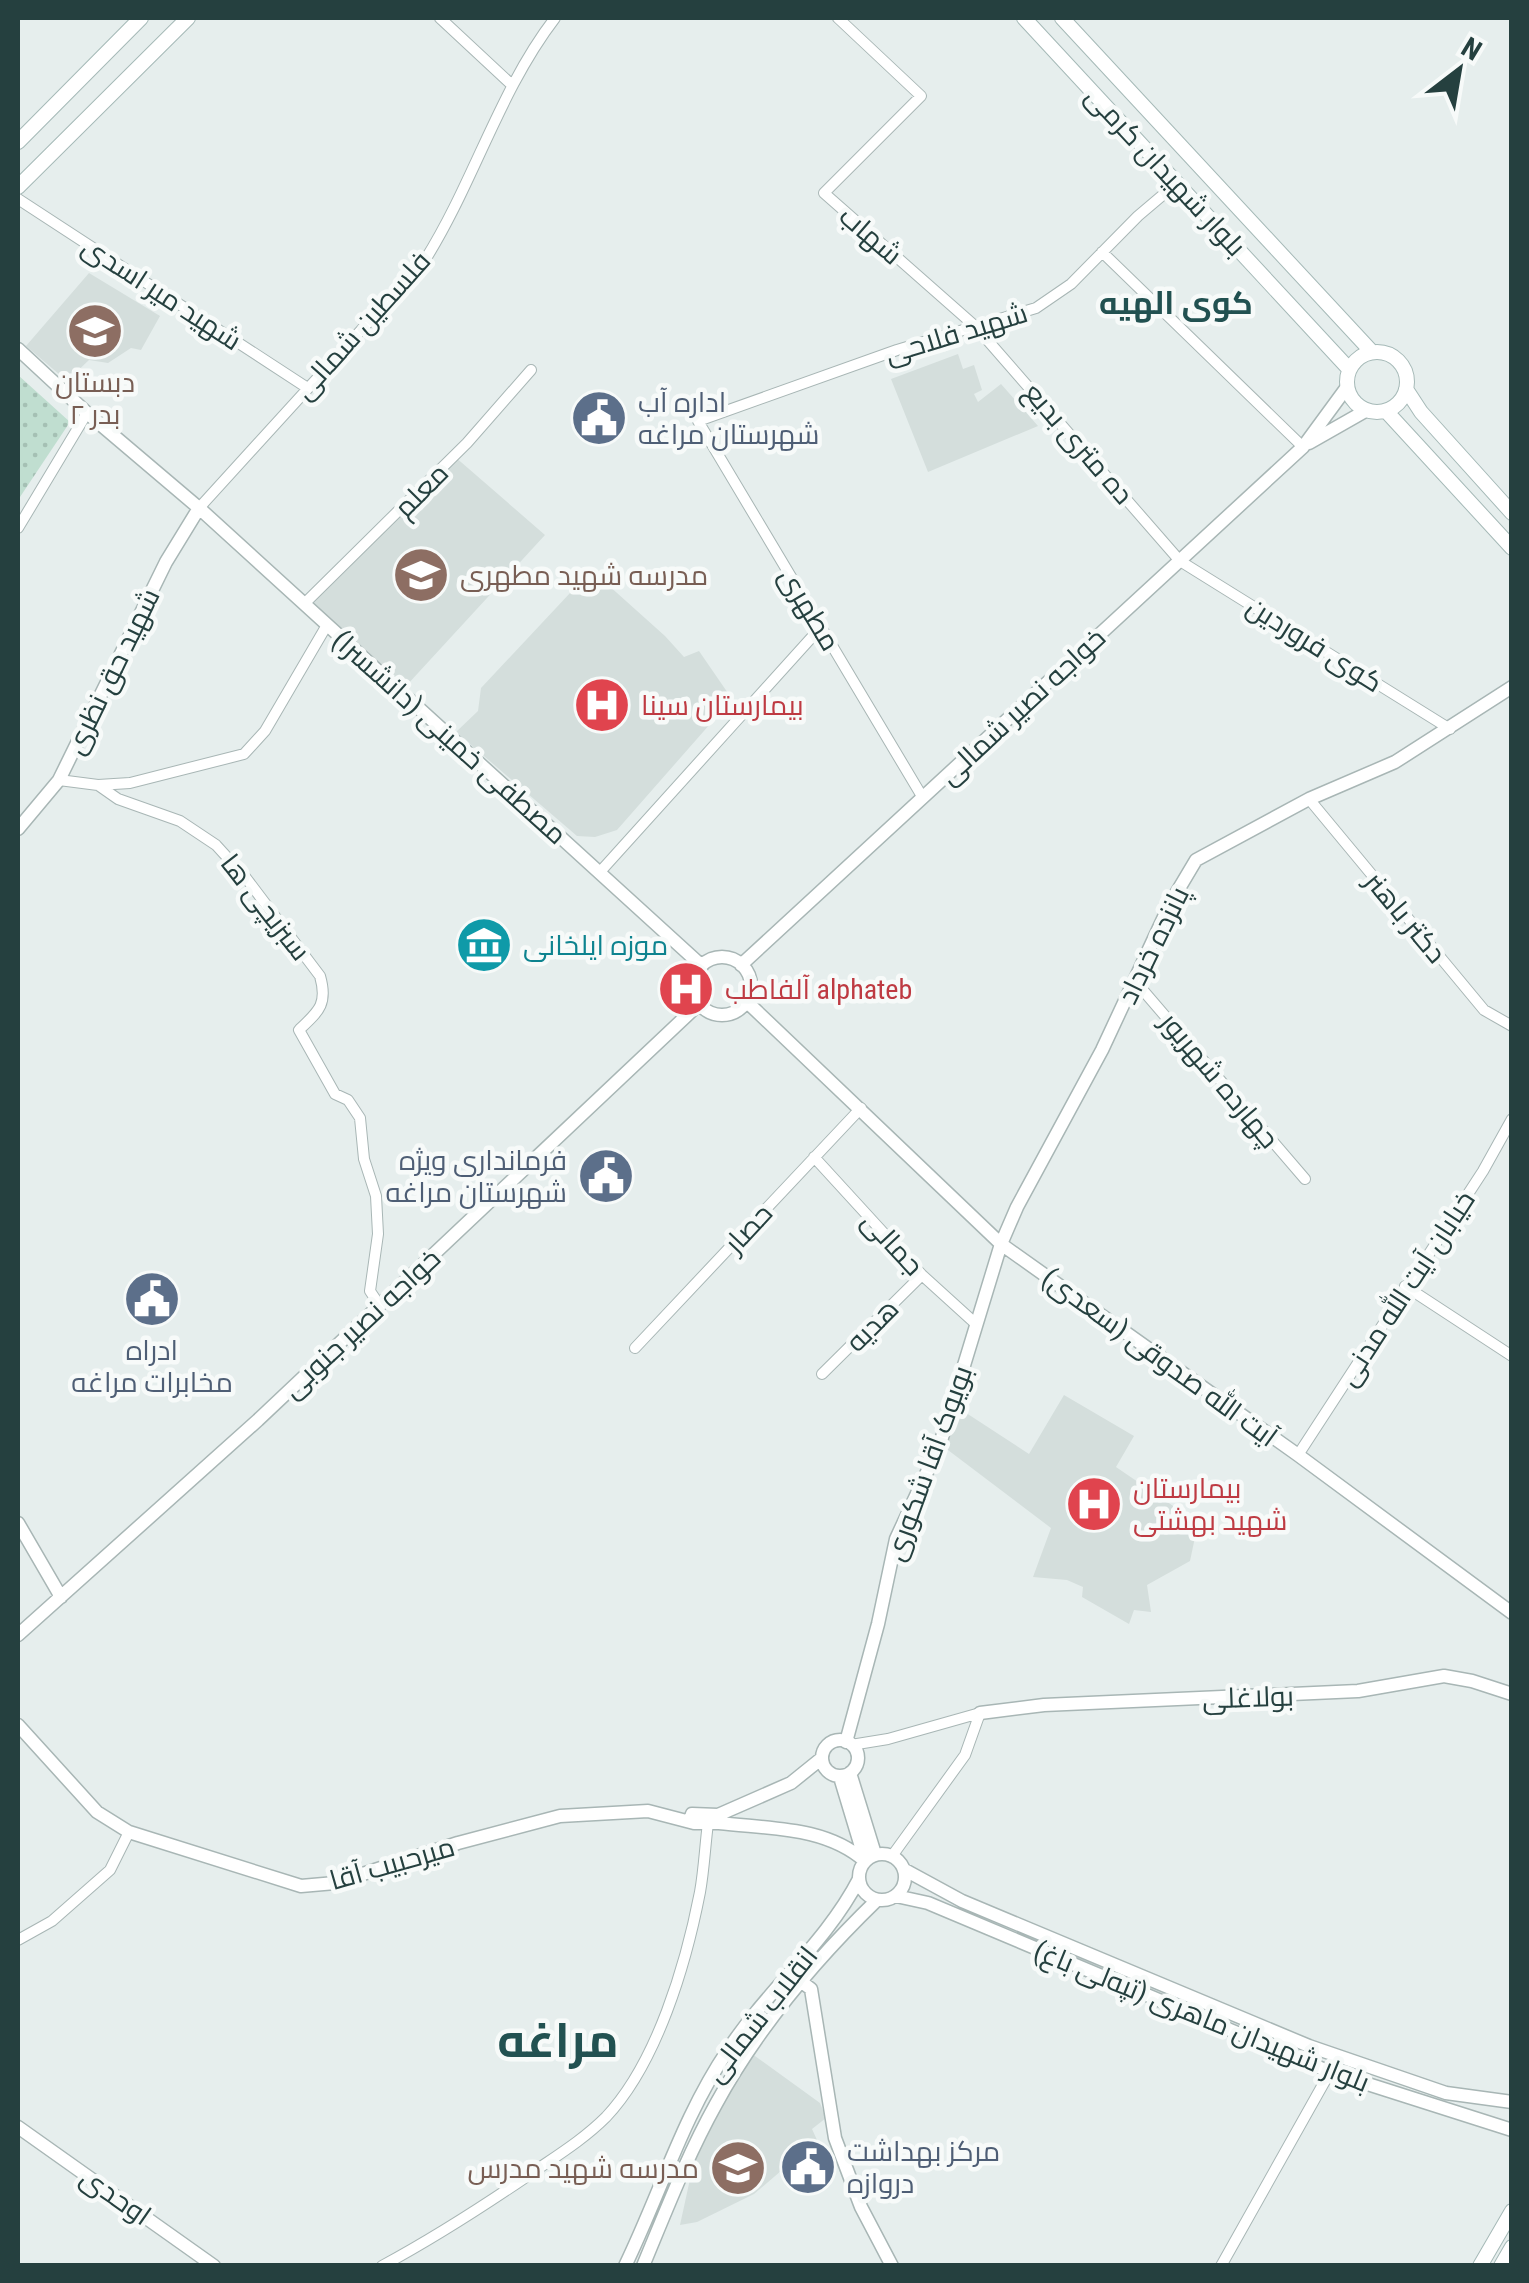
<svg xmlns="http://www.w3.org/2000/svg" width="1529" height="2283" viewBox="0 0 1529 2283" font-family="'Roboto Condensed',Cairo,sans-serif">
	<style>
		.built { fill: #d4dedc }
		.green { fill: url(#green-dots) }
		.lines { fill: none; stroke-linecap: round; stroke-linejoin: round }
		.minor-casing { stroke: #a8b6b5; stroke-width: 12 }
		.tertiary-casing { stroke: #a8b6b5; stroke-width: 15 }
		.secondary-casing { stroke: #a5b9b7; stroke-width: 16 }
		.minor { stroke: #fff; stroke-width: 10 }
		.tertiary { stroke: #fff; stroke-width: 12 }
		.secondary { stroke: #fff; stroke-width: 14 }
		.labels { text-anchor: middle; stroke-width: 9; stroke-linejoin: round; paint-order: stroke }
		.street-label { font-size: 28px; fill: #25403f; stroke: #f7faf9 }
		.education-label { font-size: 28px; fill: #785e54; stroke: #f7faf9 }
		.service-label { font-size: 28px; fill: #4e5e75; stroke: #f7faf9; text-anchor: start }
		.health-label { font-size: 28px; fill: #be3a42; stroke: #f7faf9; text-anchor: start }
		.culture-label { font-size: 28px; fill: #0d838f; stroke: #f7faf9; text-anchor: start }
		.quarter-label { font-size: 32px; font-weight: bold; fill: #225151; stroke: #f7faf9 }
		.town-label { font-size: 48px; font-weight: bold; fill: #225151; stroke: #f7faf9 }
	</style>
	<defs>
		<pattern id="green-dots" width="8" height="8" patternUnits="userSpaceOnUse" patternTransform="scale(2.5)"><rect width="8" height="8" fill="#c0ded0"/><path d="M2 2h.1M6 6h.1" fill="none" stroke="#a5c0b4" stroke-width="1.8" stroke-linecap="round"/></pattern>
	</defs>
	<rect width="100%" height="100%" fill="#e6eeed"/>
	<!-- built -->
	<path class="built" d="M89,273L160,316L141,350L131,348L108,363L89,360L67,381L26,346Z
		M958,354L963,369L974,365L982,390L974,394L978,402L1001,384L1038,426L928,472L891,379Z
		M454,456L545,535L407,685L304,604Z
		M585,577L601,589L607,584L665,636L684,657L699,651L732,699L617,830L595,837L577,836L456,732L478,711L481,688Z
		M1064,1395L1134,1436L1116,1467L1198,1523L1190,1561L1147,1585L1151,1612L1134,1610L1129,1624L1082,1597L1083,1587L1067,1580L1033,1577L1051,1528L940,1444L957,1407L1029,1454Z
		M748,2051L820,2103L826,2118L812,2129L817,2140L754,2194L697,2222L680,2225L697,2147Z"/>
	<!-- green -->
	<path class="green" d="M18,375L70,422L18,500Z"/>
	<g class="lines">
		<!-- minor casing -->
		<g class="minor-casing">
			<path id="minor" d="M440,18L512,85
				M838,18L921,96L824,193L976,327L1180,561L1450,729
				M18,199L306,387
				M1102,252L1303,447
				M199,508L425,260C474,182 499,91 555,18
				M18,528L87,413
				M304,604L467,443L531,370
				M59,780L98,785L130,783L244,754L265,731L327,625
				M98,785L118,799L180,821L216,845L246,878L320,976C328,1004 319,1011 299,1030L335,1094L348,1100L360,1118L364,1159L376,1196L378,1234L370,1291L380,1306
				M923,798L698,421L897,350L1036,308L1071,284L1138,216L1177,183
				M1309,799L1484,1010L1512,1026
				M599,873L821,627
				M1135,981L1305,1179
				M814,1157L922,1275L976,1324
				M1405,1286L1512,1356
				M635,1348L861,1108
				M822,1374L922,1275
				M1298,1455L1483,1171L1512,1119
				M851,1745L888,1739L980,1713
				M892,1856L965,1755L980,1713
				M18,1940L52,1921L110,1870L129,1832
				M382,2266C432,2239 479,2209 526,2177C553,2158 582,2141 606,2117C657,2063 686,1964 700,1892C704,1870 705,1846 708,1823
				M1221,2266L1330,2072"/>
		</g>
		<!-- tertiary casing -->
		<g class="tertiary-casing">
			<path id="tertiary" d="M18,349L87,413L199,508L702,966
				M1309,443L1367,410
				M18,829L59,780L166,562L199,508
				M693 986a29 29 0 1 1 58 0a29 29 0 1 1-58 0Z
				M741,965L1303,447L1347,387
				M746,1001L1001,1244L1298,1455L1512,1613
				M18,1523L61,1597
				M18,1635L258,1420L699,1004
				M980,1713L1044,1705L1358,1691L1444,1676L1472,1681L1512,1694
				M18,1725L97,1812L129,1832L301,1886L335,1883L458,1843L560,1816L648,1811L694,1823
				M822 1758a18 18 0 1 1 36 0a18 18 0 1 1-36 0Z
				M846,1742L878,1624L896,1539L940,1444L1001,1244L1017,1207L1102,1050L1171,902L1196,860L1309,799L1395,762L1512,687
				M850,1773L875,1854
				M840,1777L865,1860
				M692,1814L718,1815L721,1820L719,1823H694L690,1820Z
				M718,1815L791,1783L822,1758
				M719,1823C770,1829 825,1826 865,1861
				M859 1877a23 23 0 1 1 46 0a23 23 0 1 1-46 0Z
				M905,1870L962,1901L1309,2046L1446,2093L1512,2102
				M896,1896L928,1903L1330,2072L1512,2130
				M803,1983L811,1989L835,2138L861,2207L892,2266
				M18,2127L214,2266
				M625,2266C660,2194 683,2116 728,2050C768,1989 826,1943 859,1879
				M643,2266C666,2211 687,2156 716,2104C757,2029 816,1959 877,1900"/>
		</g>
		<!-- secondary casing -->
		<g class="secondary-casing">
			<path id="secondary" d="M1024,18L1349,369
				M1062,18L1372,352
				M18,142L141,18
				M18,187L188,18
				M1347 382a30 30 0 1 1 60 0a30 30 0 1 1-60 0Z
				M1406,389L1421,412L1512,513
				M1386,411L1512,548
				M1480,2266L1512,2211
				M1501,2266L1512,2247"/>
		</g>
		<!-- minor -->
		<use href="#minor" class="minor"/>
		<!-- tertiary -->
		<use href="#tertiary" class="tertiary"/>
		<!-- secondary -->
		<use href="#secondary" class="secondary"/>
	</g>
	<!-- icons -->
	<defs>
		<g id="school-disc" transform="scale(2.875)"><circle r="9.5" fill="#8d6e63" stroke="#f7faf9"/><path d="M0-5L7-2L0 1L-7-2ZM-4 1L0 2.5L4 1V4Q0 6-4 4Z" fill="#fff"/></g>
		<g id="civic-disc" transform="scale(2.875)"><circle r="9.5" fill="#5c6f8a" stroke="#f7faf9"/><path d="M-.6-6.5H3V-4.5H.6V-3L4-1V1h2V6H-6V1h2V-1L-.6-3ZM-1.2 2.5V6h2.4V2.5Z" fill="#fff"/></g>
		<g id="hospital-disc" transform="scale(2.875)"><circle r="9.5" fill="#e0444e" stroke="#f7faf9"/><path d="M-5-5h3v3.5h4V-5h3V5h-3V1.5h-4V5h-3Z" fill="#fff"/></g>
		<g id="museum-disc" transform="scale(2.875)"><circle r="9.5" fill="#0f9aa8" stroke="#f7faf9"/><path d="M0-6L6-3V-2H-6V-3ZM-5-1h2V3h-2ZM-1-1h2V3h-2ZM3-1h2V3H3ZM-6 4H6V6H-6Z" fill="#fff"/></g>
	</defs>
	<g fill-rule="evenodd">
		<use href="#school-disc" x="95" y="331"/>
		<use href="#civic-disc" x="599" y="418"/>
		<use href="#school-disc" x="421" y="575"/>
		<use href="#hospital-disc" x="602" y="705"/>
		<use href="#museum-disc" x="484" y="945"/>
		<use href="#hospital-disc" x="686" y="989"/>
		<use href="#civic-disc" x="606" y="1176"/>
		<use href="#civic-disc" x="152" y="1299"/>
		<use href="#hospital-disc" x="1094" y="1504"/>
		<use href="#civic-disc" x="808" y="2167"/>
		<use href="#school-disc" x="738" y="2168"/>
	</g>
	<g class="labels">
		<!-- street labels -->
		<g class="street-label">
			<text transform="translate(1166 171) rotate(47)" y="10">بلوار شهیدان کرمی</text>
			<text transform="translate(871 235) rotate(41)" y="10">شهاب</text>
			<text transform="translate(162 293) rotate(33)" y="10">شهید میر اسدی</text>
			<text transform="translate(362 325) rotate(-48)" y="10">فلسطین شمالی</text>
			<text transform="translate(956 333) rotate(-17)" y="10">شهید فلاحی</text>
			<text transform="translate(1079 443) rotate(49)" y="10">ده متری بدیع</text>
			<text transform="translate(421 490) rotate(-45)" y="10">معلم</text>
			<text transform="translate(810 609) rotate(59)" y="10">مطهری</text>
			<text transform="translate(1315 644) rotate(32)" y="10">کوی فروردین</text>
			<text transform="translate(112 671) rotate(-64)" y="10">شهید حق نظری</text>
			<text transform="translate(1022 706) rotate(-43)" y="10">خواجه نصیر شمالی</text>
			<text transform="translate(450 737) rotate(42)" y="10">مصطفی خمینی (دانشسرا)</text>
			<text transform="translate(266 907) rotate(52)" y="10">سبزیچی ها</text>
			<text transform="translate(1406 917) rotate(50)" y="10">دکتر باهنر</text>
			<text transform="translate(1153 945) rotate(-64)" y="10">پانزده خرداد</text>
			<text transform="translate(1220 1080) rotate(50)" y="10">چهارده شهریور</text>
			<text transform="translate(748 1228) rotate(-47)" y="10">حصار</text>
			<text transform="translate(893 1243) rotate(47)" y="10">جمالی</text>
			<text transform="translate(1406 1288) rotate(-57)" y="10">خیابان آیت الله مدنی</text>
			<text transform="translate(361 1323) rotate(-43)" y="10">خواجه نصیر جنوبی</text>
			<text transform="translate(872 1325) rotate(-45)" y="10">هدیه</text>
			<text transform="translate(1160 1357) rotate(36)" y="10">آیت الله صدوقی (سعدی)</text>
			<text transform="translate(928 1463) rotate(-70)" y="10">بویوک آقا شکوری</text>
			<text transform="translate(1248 1697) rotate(-2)" y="10">بولاغلی</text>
			<text transform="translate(392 1863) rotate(-16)" y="10">میرحبیب آقا</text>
			<text transform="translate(761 2014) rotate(-52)" y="10">انقلاب شمالی</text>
			<text transform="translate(1202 2016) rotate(22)" y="10">بلوار شهیدان ماهری (تپه‌لی باغ)</text>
			<text transform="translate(116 2196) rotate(35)" y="10">اوحدی</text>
		</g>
		<!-- education labels -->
		<g class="education-label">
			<text x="95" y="392">دبستان<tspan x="95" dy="32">بدر ۲</tspan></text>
			<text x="460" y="585" text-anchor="start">مدرسه شهید مطهری</text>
			<text x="699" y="2178" text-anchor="end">مدرسه شهید مدرس</text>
		</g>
		<!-- service labels -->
		<g class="service-label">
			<text x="638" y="412">اداره آب<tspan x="638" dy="32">شهرستان مراغه</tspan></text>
			<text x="567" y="1170" text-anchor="end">فرمانداری ویژه<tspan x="567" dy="32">شهرستان مراغه</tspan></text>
			<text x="152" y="1360" text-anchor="middle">ادراه<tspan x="152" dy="32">مخابرات مراغه</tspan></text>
			<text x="847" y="2161">مرکز بهداشت<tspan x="847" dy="32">دروازه</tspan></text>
		</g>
		<!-- health labels -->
		<g class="health-label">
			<text x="641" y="715">بیمارستان سینا</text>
			<text x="725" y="999">آلفاطب alphateb</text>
			<text x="1133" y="1498">بیمارستان<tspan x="1133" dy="32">شهید بهشتی</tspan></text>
		</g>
		<!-- culture labels -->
		<g class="culture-label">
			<text x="523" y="955">موزه ایلخانی</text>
		</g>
		<!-- quarter labels -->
		<g class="quarter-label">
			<text x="1176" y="314">کوی الهیه</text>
		</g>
		<!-- town labels -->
		<g class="town-label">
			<text x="558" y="2057">مراغه</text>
		</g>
	</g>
	<!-- border -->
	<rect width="1529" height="2283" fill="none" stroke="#25403f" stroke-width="40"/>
	<!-- north arrow -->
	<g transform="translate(1459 70) rotate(31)" stroke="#f7faf9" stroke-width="8" paint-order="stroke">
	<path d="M0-8L18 38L0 25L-18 38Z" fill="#25403f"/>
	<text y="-15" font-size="28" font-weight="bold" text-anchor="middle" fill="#25403f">N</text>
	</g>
</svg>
